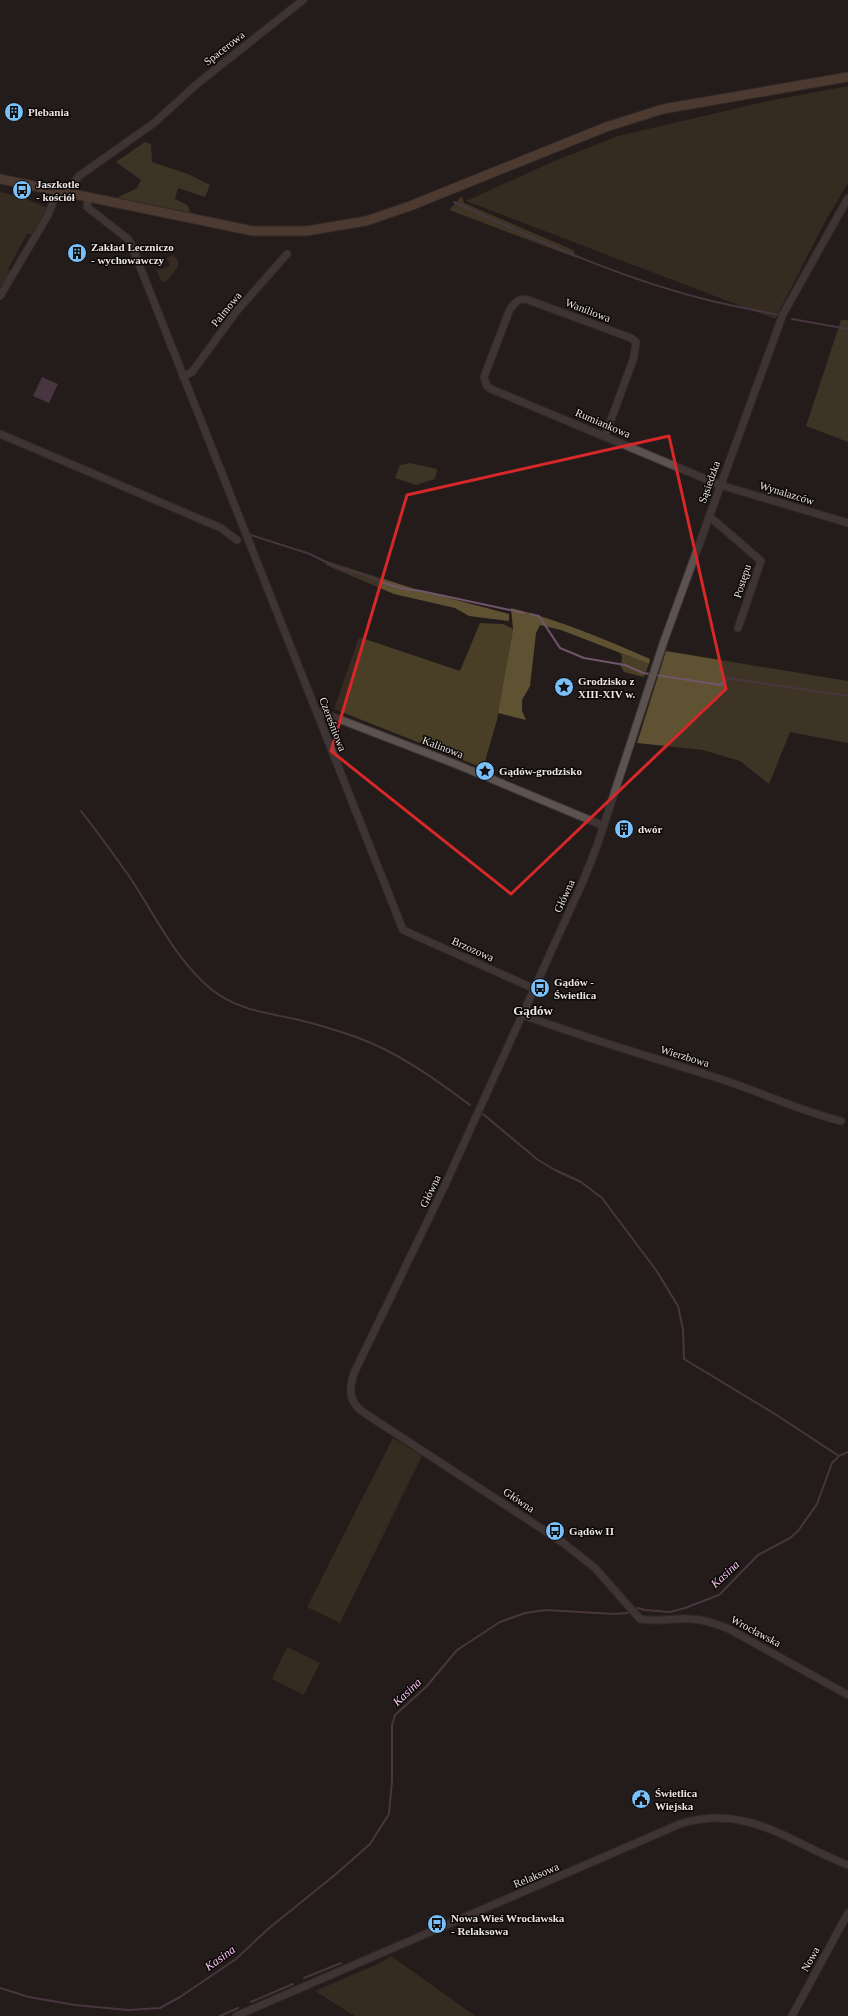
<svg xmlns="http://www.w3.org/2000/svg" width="848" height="2016" viewBox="0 0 848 2016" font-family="Georgia,serif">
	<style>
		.green { fill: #493f26 }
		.forest { fill: #5e5232 }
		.water { fill: #71556c }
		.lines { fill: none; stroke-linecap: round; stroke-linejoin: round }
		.stream { stroke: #71556c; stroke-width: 2 }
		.street-casing { stroke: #3e3837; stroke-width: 9 }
		.secondary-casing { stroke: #3e3837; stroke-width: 11 }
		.street { stroke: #5c5351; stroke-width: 7 }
		.secondary { stroke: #7d604b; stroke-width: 9 }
		.marked { fill: none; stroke: #d62828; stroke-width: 3; stroke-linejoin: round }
		.labels { text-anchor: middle; stroke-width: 3; stroke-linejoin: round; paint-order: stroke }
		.street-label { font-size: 11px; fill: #eae4e3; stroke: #0b0807 }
		.poi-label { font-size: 11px; font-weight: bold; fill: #eae4e3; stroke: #0b0807; text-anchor: start }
		.water-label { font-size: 12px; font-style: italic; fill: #fac7f1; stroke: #0b0807 }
		.quarter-label { font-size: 13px; font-weight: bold; fill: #eae4e3; stroke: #0b0807 }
	</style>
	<rect width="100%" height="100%" fill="#241c1b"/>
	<!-- green -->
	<path class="green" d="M848,86V183L826,220L775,319L466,201L552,162L618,136L768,101Z
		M0,192L24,198L47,208L32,234H27L8,269L11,271L0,290Z
		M173,255L178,260V267L168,280L162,283L156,269L158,270L170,266L167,258Z
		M480,623L503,624L513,629L497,720L483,768L334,709L359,637L460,671Z
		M620,653L649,664L644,677L624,672L621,666L622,657Z
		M393,1438L422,1456L340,1623L307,1607Z
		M287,1647L320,1663L304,1695L272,1679Z
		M391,1956L475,2016H355L315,1991L380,1963Z"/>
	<!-- forest -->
	<path class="forest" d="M145,142L151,144L152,162L188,174L210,185L205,197L178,188L175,199L187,205L191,213L117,198L137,188L141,180L116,162Z
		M462,196L464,203L573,250L577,258L449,210Z
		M841,320H848V442L806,426Z
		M410,463L437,469L435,479L416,485L395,478L400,465Z
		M327,561L415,589L509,614V621L469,616L455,608L394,594L326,565Z
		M511,608C560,620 604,639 650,659L649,664L561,630L540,625L536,633L530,686L522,700V711L526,720L498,713L513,629Z
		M666,651L848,681V743L790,732L769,784L740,761L703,750L637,743Z"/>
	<!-- water -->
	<path class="water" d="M42,377L58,384L49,403L33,396Z"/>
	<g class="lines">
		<!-- stream -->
		<path class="stream" d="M454,202C534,239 615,276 700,298C726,305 752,309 778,315
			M792,319L848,329
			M251,535L310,554L336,567L362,574L387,584L405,589L421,591L524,613
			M530,614L539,616L560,648L584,658L625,665L643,673L721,685L727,678L848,696
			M81,811C98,833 115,856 131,879C156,917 176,960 211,989C235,1009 266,1013 295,1019C316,1024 336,1030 356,1037C398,1052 435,1079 470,1105
			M483,1114L538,1160L555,1170L581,1182L602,1198L656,1270L678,1306L683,1329L684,1359L775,1414L839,1456
			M304,1978L341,1963
			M0,1988L29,1997L75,2005L128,2010L160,2008L180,1997L236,1959L268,1929L336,1874L370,1844L389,1814L392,1781V1725L395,1715L426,1687L457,1650L500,1622L525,1613L546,1610L614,1614L627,1613L638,1608L645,1610L670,1612L685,1608L719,1595L758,1555L790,1538L798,1531L817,1504L832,1463L839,1456L848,1452
			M251,2002L293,1984
			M220,2016L238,2008"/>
		<!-- street casing -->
		<g class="street-casing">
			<path id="street" d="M70,194L73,184L79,176L154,123L197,84L303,0
				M88,198L87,207L128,239L131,244L403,930L535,989
				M848,198L783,314L664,641L598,843L584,879L445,1185L354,1373C349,1389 348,1401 363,1412L562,1542L595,1568L640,1619C657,1622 673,1618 690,1619C704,1619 716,1624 729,1629L848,1695
				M0,296L48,215L57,192
				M183,377L192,372L236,312L287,254
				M0,434L221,528L237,540
				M605,436L634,357L636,342L631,338L531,301C520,297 517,300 510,309L484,377L487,386L491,389L720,485L848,523
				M709,516L761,561L738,628
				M317,712L331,716L458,765L604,826
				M523,1015C585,1038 648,1056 711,1076C755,1089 796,1110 841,1121
				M236,2016L680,1824C747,1803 789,1842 848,1865
				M792,2016L848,1913"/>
		</g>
		<!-- secondary casing -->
		<g class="secondary-casing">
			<path id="secondary" d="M0,179L253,231H306L366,221L410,206L606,127L663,109L848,77"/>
		</g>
		<!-- street -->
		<use href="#street" class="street"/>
		<!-- secondary -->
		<use href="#secondary" class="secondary"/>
	</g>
	<!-- marked area -->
	<path d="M0 0H848V2016H0ZM669,436L726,689L511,894L331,751L407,495Z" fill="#241c1b" fill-opacity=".55" fill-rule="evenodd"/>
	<path class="marked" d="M669,436L726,689L511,894L331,751L407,495Z"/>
	<!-- icons -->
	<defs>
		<g id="building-disc" transform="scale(1)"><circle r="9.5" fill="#79bff8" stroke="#0b0807"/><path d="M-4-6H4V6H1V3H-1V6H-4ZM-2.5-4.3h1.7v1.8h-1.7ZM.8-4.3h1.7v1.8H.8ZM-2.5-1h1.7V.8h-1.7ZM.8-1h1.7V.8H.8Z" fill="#111"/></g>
		<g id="bus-disc" transform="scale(1)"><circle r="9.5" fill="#79bff8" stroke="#0b0807"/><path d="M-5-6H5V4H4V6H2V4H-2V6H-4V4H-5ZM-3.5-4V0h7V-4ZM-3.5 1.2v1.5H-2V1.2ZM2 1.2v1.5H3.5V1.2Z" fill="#111"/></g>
		<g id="sight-disc" transform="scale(1)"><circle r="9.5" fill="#79bff8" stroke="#0b0807"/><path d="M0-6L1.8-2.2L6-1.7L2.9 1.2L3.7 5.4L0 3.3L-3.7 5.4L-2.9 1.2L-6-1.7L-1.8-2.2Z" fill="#111"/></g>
		<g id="civic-disc" transform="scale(1)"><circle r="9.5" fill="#79bff8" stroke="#0b0807"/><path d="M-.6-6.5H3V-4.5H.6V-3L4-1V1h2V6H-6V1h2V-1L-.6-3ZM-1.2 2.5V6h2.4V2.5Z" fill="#111"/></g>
	</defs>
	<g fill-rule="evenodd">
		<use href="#building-disc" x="14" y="112"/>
		<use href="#bus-disc" x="22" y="190"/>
		<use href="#building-disc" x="77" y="253"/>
		<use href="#sight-disc" x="564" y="687"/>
		<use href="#sight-disc" x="485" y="771"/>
		<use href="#building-disc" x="624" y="829"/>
		<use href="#bus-disc" x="540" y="988"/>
		<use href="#bus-disc" x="555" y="1531"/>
		<use href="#civic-disc" x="641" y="1799"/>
		<use href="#bus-disc" x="437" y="1924"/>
	</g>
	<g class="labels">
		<!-- street labels -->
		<g class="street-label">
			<text transform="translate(224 48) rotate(-38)" y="4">Spacerowa</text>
			<text transform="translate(226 309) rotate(-51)" y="4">Palmowa</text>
			<text transform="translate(588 310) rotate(21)" y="4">Waniliowa</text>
			<text transform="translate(603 423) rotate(23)" y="4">Rumiankowa</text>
			<text transform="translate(709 482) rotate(-70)" y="4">Sąsiedzka</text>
			<text transform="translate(787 493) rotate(17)" y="4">Wynalazców</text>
			<text transform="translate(742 581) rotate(-72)" y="4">Postępu</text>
			<text transform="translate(333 724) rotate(69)" y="4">Czereśniowa</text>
			<text transform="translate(443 747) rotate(21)" y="4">Kalinowa</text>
			<text transform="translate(564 896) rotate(-65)" y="4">Główna</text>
			<text transform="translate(473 949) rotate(24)" y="4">Brzozowa</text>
			<text transform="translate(685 1056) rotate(17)" y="4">Wierzbowa</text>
			<text transform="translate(430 1191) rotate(-64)" y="4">Główna</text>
			<text transform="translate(519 1500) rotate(34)" y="4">Główna</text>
			<text transform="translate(756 1631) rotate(28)" y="4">Wrocławska</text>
			<text transform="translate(536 1875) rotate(-23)" y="4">Relaksowa</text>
			<text transform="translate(810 1959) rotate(-61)" y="4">Nowa</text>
		</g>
		<!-- poi labels -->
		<g class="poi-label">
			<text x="28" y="116">Plebania</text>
			<text x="36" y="188">Jaszkotle<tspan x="36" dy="13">- kościół</tspan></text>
			<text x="91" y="251">Zakład Leczniczo<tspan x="91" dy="13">- wychowawczy</tspan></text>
			<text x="578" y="685">Grodzisko z<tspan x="578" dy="13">XIII-XIV w.</tspan></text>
			<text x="499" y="775">Gądów-grodzisko</text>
			<text x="638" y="833">dwór</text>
			<text x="554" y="986">Gądów -<tspan x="554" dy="13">Świetlica</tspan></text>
			<text x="569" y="1535">Gądów II</text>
			<text x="655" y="1797">Świetlica<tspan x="655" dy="13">Wiejska</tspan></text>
			<text x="451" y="1922">Nowa Wieś Wrocławska<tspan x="451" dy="13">- Relaksowa</tspan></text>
		</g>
		<!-- water labels -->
		<g class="water-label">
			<text transform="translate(725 1574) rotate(-43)" y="4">Kasina</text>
			<text transform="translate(407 1692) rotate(-44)" y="4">Kasina</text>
			<text transform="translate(220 1958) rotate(-36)" y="4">Kasina</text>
		</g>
		<!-- quarter labels -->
		<g class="quarter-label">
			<text x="533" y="1015">Gądów</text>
		</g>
	</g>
</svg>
